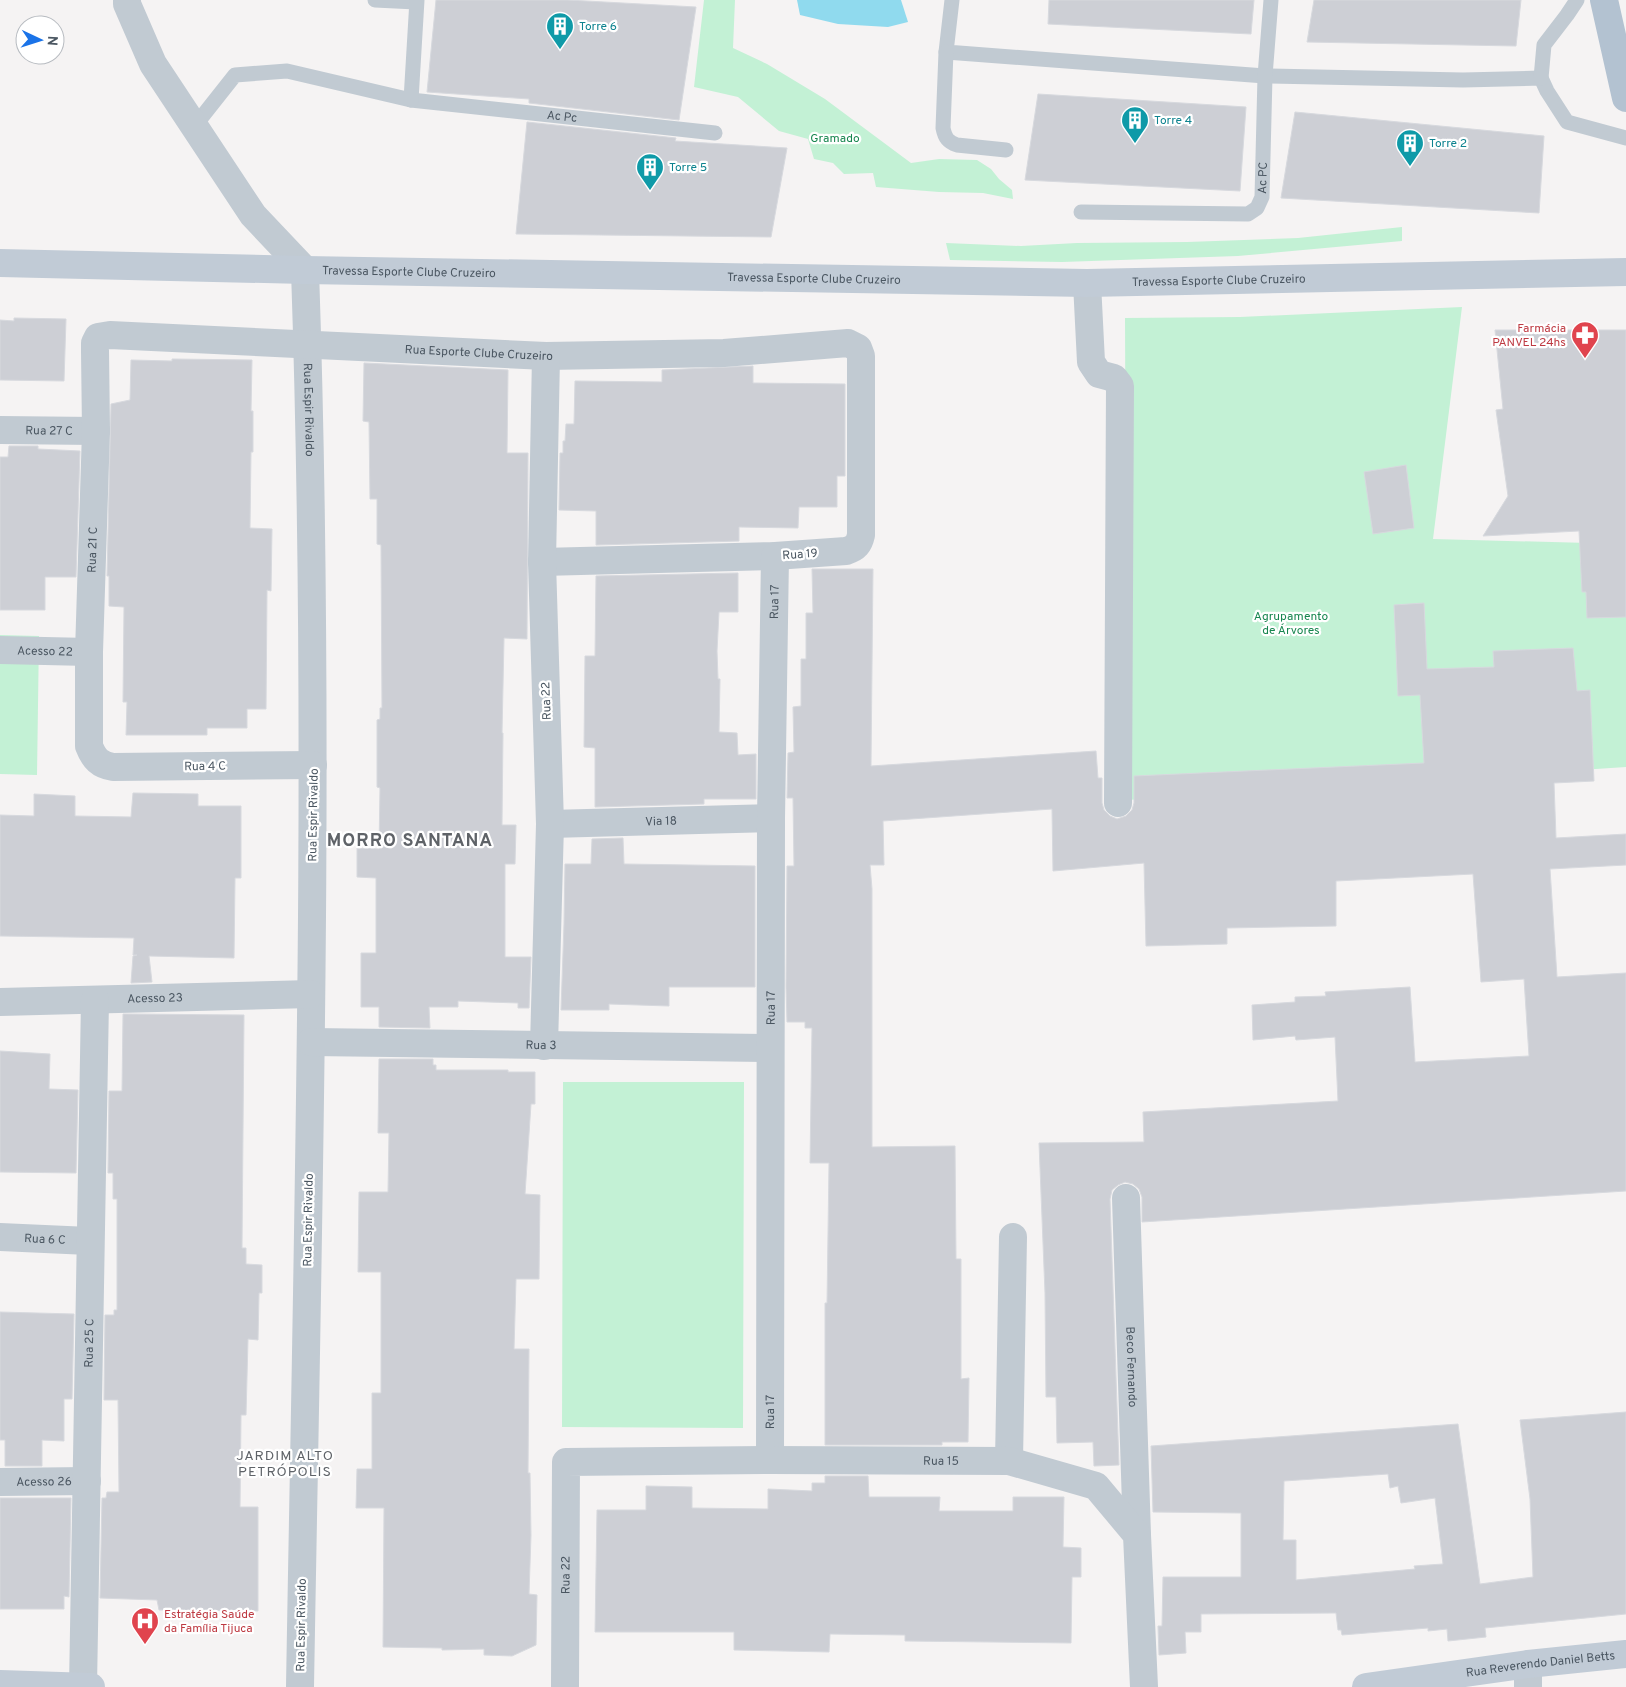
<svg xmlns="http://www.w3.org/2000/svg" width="1626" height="1687" viewBox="0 0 1626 1687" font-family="Overpass,sans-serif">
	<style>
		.green { fill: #c3f1d5 }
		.water { fill: #90daee }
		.building { fill: #cdcfd5; stroke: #d7d9de; fill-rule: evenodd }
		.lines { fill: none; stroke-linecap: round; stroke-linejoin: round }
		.lane { stroke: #c1cad2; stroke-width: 15 }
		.street { stroke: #c1cad2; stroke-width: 28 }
		.secondary { stroke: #c1cbd6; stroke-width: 28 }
		.primary { stroke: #b3c2d1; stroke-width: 28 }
		.labels { text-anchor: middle; stroke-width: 4.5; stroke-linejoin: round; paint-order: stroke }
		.culture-label { font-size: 12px; fill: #0d838f; stroke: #fff; text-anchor: start }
		.street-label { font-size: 12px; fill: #4a5661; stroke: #fff }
		.park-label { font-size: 12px; fill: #17864f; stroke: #fff }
		.health-label { font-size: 12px; fill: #be3a42; stroke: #fff; text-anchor: end }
		.neighbourhood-label { font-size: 14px; letter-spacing: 1px; fill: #5f6368; stroke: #fff }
		.district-label { font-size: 18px; font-weight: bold; letter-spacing: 1px; fill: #5f6368; stroke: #fff }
	</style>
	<rect width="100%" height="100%" fill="#f5f3f3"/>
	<!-- green -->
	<path class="green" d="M704,0H735L733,48L767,64L825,99L911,163L939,159L977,160L991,169L999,179L1012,190L1013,199L983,193L939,192L876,187L873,173L844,174L833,163L814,159L808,139L779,131L738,97L694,87Z
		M1402,227V241L1238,256L1062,262L950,260L946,243L1021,246L1077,243L1187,242L1298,238Z
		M1462,307L1433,539L1626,544V767L1127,800L1125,318L1240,317Z
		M0,635L39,636L37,775L0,774Z
		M563,1082H744L743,1428L562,1427Z"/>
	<!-- water -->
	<path class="water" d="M797,0H901L908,22L888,27L838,24L800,15Z"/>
	<!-- building -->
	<path class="building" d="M436,0H568L696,7L679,120L529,103V99L427,92Z
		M1049,0H1254L1251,34L1048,24Z
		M1314,0H1521L1516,46L1307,42Z
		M1038,94L1246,107L1240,191L1025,180Z
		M1295,112L1544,136L1539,213L1281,198Z
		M527,122L676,138L675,141L787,148L771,237L516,234Z
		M14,318L66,319L64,381L0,380V320L14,321Z
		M1495,330H1626V617L1587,618L1586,592H1582L1579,531L1483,536L1508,496L1496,410L1503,409Z
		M172,359L252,360L251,411H253V452H251L250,528L272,529L271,591L267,590L266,709H247V728H207V735H126L127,702H123L124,607L109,606V576H107L111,404L130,400L131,360L172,361Z
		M364,363L508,370L507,453H528L527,639L504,638L502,733H503L502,825H516L515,864H505V957H531L529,1008H518V1003L458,1001V1007H429L430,1028L379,1027V1007H361V953H376V878L357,877V848L379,849L380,788L377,787V720L380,719V708H382L381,545L377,544V499H370L369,422L363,421Z
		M753,366V383L845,384V476H837V507H799L798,528L739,527V541L596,545V511L559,510L560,453H563V441H565L566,424H574L575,381L662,382V370Z
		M9,446H38V449L80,451L76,577H45V610H0V457H8Z
		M1406,465L1414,528L1373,534L1364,472Z
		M812,569H873L871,766L1096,751L1098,778H1102V803L1104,810L1110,816L1117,819L1126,816L1132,810L1134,803V776L1424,763L1420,695L1398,696L1394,605L1424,603L1427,669L1494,667L1493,651L1573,648L1577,691L1590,690L1594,781L1554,783L1556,838L1626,834V865L1550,869L1557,977L1626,973V1191L1142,1222V1197L1139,1189L1133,1184L1125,1182L1118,1185L1112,1190L1110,1199L1119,1465L1094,1466L1093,1442L1057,1443L1056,1397H1046L1045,1293L1039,1143L1144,1142L1143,1112L1338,1101L1335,1037L1296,1040L1295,1036L1253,1040L1252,1005L1295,1002V997L1326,996L1325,992L1410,987L1415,1062L1529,1056L1524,979L1481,982L1473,874L1336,881V926L1227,928V944L1146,946L1144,863L1053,871L1052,809L883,821L884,865H870L872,889V1147L955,1146L956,1259H961V1379L969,1378L968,1442H942V1445H825V1303H827L829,1163H810L812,1028H805V1022H787L786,987L787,866H794L793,798H787L788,753L794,752L793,707L801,706V659H806V613H813Z
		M738,573V612H719L717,651L718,679H720L719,732L737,733L738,755L756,754V799H704V804L595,807V748L584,747L585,656H595L596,576Z
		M133,793L198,794V806H241V878H235L234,958L149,956L152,982L131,983L133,956L137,955H133L134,938L0,936V815L34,816V794L75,796V816L131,817Z
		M623,838L624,864L755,866V987H669V1006L609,1004V1010H561L564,924L565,864H591L592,839Z
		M123,1014L244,1015L242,1248H246V1264L262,1265V1293H259L258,1340L248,1339L246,1415H241L240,1507H258V1611L159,1610L157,1600L100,1598L102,1498H106L107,1492H119L118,1400H104L105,1315H114V1310H117V1199H113V1173H108L109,1091H122Z
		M0,1051L50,1054L49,1089L78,1090L76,1173L0,1172Z
		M379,1059H433V1065H436V1070H508V1072H535V1104H531L525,1194L540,1195L539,1279H516L514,1349H529L528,1473H530L531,1535L529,1594L537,1595L536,1645L512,1656L484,1655V1649L442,1650V1648L383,1647L384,1508H356L357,1469H372V1393H381V1272H358L359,1192H388L389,1133H378Z
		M0,1312L74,1314L72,1399H64V1441L42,1440V1466H5V1440H0Z
		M1626,1412V1614L1485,1628L1486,1637L1448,1641L1447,1629L1428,1631V1628L1342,1635L1341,1630H1338L1336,1613L1201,1614V1632H1185L1186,1653L1159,1655L1158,1626H1162L1163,1577H1241V1513L1153,1512L1151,1446L1458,1424L1480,1584L1533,1577L1530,1499L1520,1420ZM1388,1474L1390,1488L1398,1486L1401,1503L1435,1498L1443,1564L1414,1566L1415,1569L1296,1580V1540H1283L1284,1481Z
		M825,1476H868L869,1497H940L939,1511H1013V1497H1064L1063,1547L1081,1548V1577H1072L1071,1643L905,1641V1635L830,1634L829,1652L734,1650V1632H595L597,1510H646V1486L692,1487V1508L768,1509V1489L812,1491V1483H825Z
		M0,1498H71L69,1597L64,1596V1609H0Z"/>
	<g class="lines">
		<!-- lane -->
		<g class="lane">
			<path d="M375,0L416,2"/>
			<path d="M952,0L946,52L1265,76L1463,80L1541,78L1547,91L1567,122L1626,138"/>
			<path d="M946,52L943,128C945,138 948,142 957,145L1006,150"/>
			<path d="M1541,78L1544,45L1567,15L1577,0"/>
			<path id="s1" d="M411,100L715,133"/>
			<path d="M193,124L201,118L235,75L287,71L411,100L417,0"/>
			<path id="s2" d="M1081,212L1248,214L1257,208L1262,197L1265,76L1271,0"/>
		</g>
		<!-- street -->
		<g class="street">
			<path id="s3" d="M127,0V4L153,64L253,215L305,270C321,742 308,1215 300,1687"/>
			<path d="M1087,283L1091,362L1099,374L1114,378L1120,386L1118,803"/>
			<path id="s4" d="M0,430L96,431"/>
			<path id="s5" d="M0,650L89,652"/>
			<path id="s6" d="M313,765L113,767C100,765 94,759 89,746V652L96,431L95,351V343L98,337L110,335L546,356L724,353L848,343L858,348L861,356V535C859,544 856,548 846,551L775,556L542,562"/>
			<path id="s7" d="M550,824L771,818"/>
			<path id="s8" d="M0,1002L311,994"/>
			<path id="s9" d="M311,1042L770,1048"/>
			<path d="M544,1046L550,824L542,562L546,356"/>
			<path id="s10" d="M1126,1198L1137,1535"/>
			<path id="s11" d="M0,1237L89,1241"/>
			<path id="s12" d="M770,1460L771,818L775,556"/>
			<path d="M1009,1461L1013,1237"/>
			<path id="s13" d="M0,1482L87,1481"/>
			<path id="s14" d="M83,1687L95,1000"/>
			<path id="s15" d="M565,1687L566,1462L770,1460L1009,1461L1096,1486L1137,1535L1144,1687"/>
			<path d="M1528,1687V1664"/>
		</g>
		<!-- secondary -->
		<g class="secondary">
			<path id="s16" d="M0,263L305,270L1087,283L1626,272"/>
			<path d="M0,1684L91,1687"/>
			<path id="s17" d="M1366,1687L1528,1664L1626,1654"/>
		</g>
		<!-- primary -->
		<path class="primary" d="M1604,0L1626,98"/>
	</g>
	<!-- icons -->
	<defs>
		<g id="building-pin" transform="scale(1.4375)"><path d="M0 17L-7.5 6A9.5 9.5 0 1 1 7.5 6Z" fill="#0f9aa8" stroke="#fff"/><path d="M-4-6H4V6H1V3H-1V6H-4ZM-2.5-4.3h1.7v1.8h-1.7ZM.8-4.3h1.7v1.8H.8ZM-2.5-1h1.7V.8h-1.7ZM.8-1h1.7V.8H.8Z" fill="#fff"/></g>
		<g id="pharmacy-pin" transform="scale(1.4375)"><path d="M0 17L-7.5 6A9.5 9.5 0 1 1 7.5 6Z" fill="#e0444e" stroke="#fff"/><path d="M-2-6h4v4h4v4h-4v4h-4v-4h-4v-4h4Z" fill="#fff"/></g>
		<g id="hospital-pin" transform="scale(1.4375)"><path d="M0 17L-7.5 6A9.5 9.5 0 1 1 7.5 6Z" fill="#e0444e" stroke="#fff"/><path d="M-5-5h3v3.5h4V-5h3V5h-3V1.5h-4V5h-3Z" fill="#fff"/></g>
	</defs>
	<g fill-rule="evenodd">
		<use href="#building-pin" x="560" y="26"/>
		<use href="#building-pin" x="1135" y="120"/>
		<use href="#building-pin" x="1410" y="143"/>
		<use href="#building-pin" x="650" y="167"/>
		<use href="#pharmacy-pin" x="1585" y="335"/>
		<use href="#hospital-pin" x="145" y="1621"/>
	</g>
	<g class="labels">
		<!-- culture labels -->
		<g class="culture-label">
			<text x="579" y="30">Torre 6</text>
			<text x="1154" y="124">Torre 4</text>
			<text x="1429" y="147">Torre 2</text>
			<text x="669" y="171">Torre 5</text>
		</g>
		<!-- street labels -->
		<g class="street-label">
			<text dy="4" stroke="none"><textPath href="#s1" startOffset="152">Ac Pc</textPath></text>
			<text dy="4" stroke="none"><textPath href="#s2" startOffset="209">Ac PC</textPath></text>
			<text dy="4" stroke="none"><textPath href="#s16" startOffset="409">Travessa Esporte Clube Cruzeiro</textPath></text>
			<text dy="4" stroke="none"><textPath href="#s16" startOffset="814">Travessa Esporte Clube Cruzeiro</textPath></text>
			<text dy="4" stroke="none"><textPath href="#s16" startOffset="1219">Travessa Esporte Clube Cruzeiro</textPath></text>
			<text dy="4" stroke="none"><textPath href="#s6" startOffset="1025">Rua Esporte Clube Cruzeiro</textPath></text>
			<text dy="4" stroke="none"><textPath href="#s3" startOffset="466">Rua Espir Rivaldo</textPath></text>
			<text dy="4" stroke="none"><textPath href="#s4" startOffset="49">Rua 27 C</textPath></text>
			<text dy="4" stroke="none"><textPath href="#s6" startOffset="430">Rua 21 C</textPath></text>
			<text transform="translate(800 554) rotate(-4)" y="4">Rua 19</text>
			<text dy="4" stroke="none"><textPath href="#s12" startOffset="858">Rua 17</textPath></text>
			<text dy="4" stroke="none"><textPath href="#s5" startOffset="45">Acesso 22</textPath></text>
			<text transform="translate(546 701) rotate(-92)" y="4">Rua 22</text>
			<text transform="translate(205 766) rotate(-1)" y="4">Rua 4 C</text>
			<text transform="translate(313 815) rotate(-89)" y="4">Rua Espir Rivaldo</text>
			<text dy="4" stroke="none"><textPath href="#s7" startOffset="111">Via 18</textPath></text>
			<text dy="4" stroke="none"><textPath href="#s8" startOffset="155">Acesso 23</textPath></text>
			<text dy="4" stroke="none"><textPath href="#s12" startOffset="452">Rua 17</textPath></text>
			<text dy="4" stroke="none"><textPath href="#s9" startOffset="230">Rua 3</textPath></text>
			<text transform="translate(308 1220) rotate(-89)" y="4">Rua Espir Rivaldo</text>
			<text dy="4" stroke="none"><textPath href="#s11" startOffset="45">Rua 6 C</textPath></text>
			<text dy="4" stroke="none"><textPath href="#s14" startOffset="344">Rua 25 C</textPath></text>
			<text dy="4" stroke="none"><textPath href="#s10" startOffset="169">Beco Fernando</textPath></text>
			<text dy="4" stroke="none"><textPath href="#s12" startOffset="48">Rua 17</textPath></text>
			<text dy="4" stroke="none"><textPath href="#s15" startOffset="600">Rua 15</textPath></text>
			<text dy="4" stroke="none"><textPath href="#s13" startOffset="44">Acesso 26</textPath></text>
			<text dy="4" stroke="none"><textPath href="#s15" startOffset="112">Rua 22</textPath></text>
			<text transform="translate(301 1625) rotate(-89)" y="4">Rua Espir Rivaldo</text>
			<text dy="4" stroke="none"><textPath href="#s17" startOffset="176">Rua Reverendo Daniel Betts</textPath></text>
		</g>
		<!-- park labels -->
		<g class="park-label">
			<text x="835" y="142">Gramado</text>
			<text x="1291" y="620">Agrupamento<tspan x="1291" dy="14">de Árvores</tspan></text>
		</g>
		<!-- health labels -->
		<g class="health-label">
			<text x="1566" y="332">Farmácia<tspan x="1566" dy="14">PANVEL 24hs</tspan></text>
			<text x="164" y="1618" text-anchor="start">Estratégia Saúde<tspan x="164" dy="14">da Família Tijuca</tspan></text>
		</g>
		<!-- neighbourhood labels -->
		<g class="neighbourhood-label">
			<text x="285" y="1460">JARDIM ALTO<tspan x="285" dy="16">PETRÓPOLIS</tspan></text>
		</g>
		<!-- district labels -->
		<g class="district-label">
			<text x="410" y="846">MORRO SANTANA</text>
		</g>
	</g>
	<!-- north arrow -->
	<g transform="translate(40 40) rotate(94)"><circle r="24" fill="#ffffff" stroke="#b7bbc0"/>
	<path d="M0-4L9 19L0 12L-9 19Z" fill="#1a73e8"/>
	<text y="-8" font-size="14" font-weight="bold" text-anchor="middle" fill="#4a5661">N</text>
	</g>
</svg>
